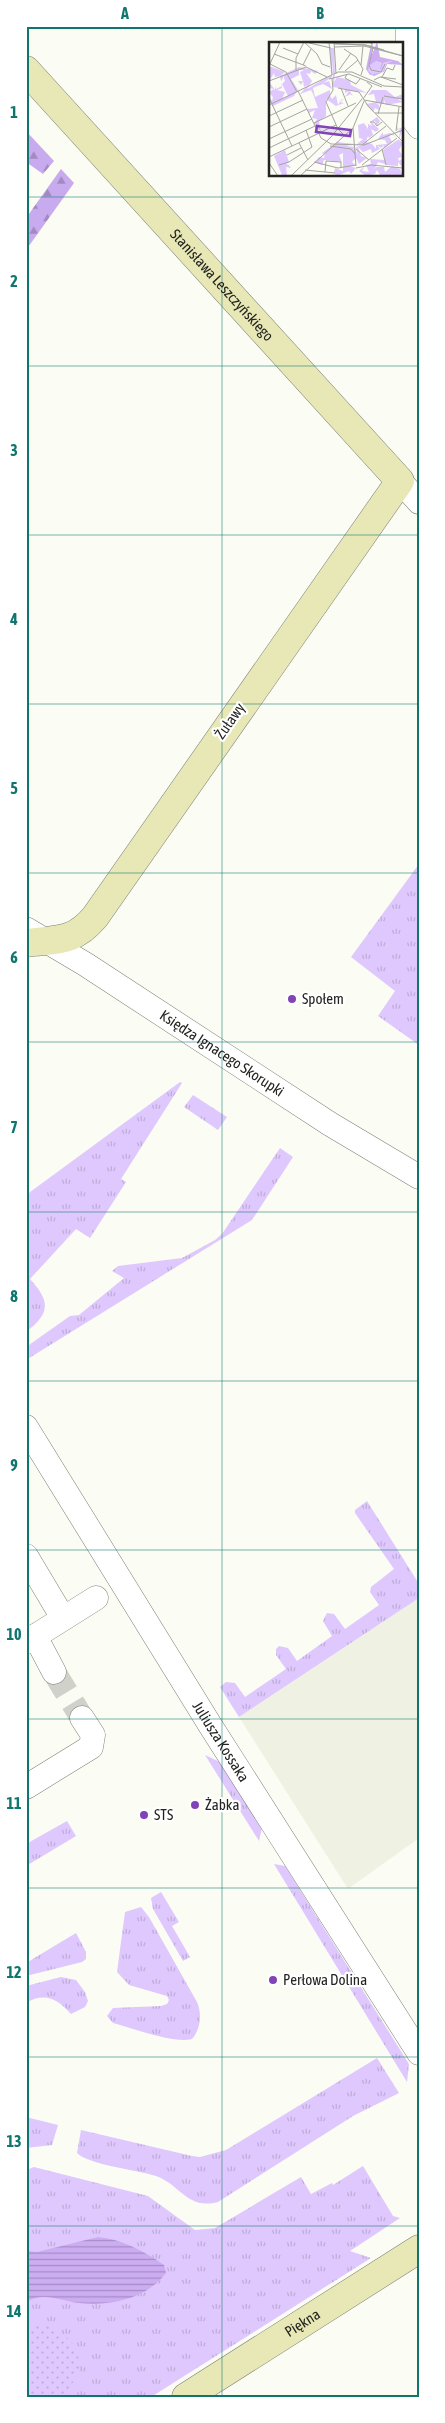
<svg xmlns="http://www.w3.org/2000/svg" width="445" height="2423" viewBox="0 0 445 2423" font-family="'Asap Condensed',sans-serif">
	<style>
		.built { fill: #eff1e2 }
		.grass { fill: url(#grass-tufts) }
		.forest { fill: url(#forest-firs) }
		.garden { fill: url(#garden-dots) }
		.water { fill: url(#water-rules) }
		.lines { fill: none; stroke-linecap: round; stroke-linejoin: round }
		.street-tunnel { stroke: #d0d1ca; stroke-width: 24; stroke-dasharray: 24 12; stroke-linecap: butt }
		.street-casing { stroke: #7f8079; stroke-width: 25 }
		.secondary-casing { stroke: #7f8079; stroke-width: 29 }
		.street { stroke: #fff; stroke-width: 24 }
		.secondary { stroke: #e7e8b6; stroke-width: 28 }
		.grid { fill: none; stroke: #0f766e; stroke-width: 1; stroke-opacity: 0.55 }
		.poi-dot { fill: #8043b8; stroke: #fff; stroke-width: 2 }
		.labels { text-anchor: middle; stroke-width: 4.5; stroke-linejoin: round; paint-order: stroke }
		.street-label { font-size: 15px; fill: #232320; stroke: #fff }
		.poi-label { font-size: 15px; fill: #232320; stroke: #fff; text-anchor: start }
		.inset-road { fill: none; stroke: #a5a59f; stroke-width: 1 }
		.view { fill: #8043b8; fill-opacity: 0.15; stroke: #8043b8; stroke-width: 2.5 }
		.inset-edge { fill: none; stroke: #232320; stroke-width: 2.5 }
		.neatline { fill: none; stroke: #0f766e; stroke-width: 2 }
		.grid-label { font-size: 16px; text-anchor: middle; font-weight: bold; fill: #0f766e }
	</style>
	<defs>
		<pattern id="grass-tufts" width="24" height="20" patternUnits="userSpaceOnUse" patternTransform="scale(1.25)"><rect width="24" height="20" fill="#dfc8fd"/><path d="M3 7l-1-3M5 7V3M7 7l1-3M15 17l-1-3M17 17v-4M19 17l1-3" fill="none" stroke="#bfacd9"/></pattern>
		<pattern id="forest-firs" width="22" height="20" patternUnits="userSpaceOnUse" patternTransform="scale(1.25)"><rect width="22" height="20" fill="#c8aaee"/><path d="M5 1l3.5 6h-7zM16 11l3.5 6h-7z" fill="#a28ac0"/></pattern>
		<pattern id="garden-dots" width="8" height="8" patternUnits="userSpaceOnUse" patternTransform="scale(1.25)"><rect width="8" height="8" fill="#dfc8fd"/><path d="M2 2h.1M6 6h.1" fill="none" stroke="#bfacd9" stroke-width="1.8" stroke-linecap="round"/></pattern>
		<pattern id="water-rules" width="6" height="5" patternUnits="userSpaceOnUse" patternTransform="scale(1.25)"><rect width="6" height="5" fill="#ccadf2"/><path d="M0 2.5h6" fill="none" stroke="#a58cc4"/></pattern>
	</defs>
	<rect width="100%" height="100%" fill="#fbfcf4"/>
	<!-- built -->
	<path class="built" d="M419,1598V1838L348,1889L239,1717Z"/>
	<!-- grass -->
	<path class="grass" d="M419,864V1045L378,1016L395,991L351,957Z
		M180,1082L182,1083L121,1179L126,1182L90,1238L76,1229L30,1279C50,1301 51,1313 26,1332V1195Z
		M193,1095L227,1117L218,1130L184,1107Z
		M280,1148L293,1157L252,1220L26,1360V1347L70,1316L79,1315L124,1278L112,1271L118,1266L182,1258L215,1240L222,1234Z
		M367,1501L419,1584V1598L239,1717L220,1687L226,1682L235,1683L245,1697L286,1669L276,1655V1649L279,1646L288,1648L297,1661L332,1636L323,1621L327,1613L334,1614L345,1629L379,1605L370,1592L371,1587L394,1569L355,1513V1510Z
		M205,1755L220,1762L262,1828L259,1841Z
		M67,1821L76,1836L26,1866V1844Z
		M274,1864L285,1866L409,2064L407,2082Z
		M161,1892L179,1922L172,1926L190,1957L183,1961L153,1909L151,1898Z
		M141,1907L149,1917L197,2002C202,2013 201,2029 192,2039C173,2044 133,2028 113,2023L107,2016L113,2008L161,2006L167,2004L169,2000L167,1996L129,1985L117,1972L125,1912Z
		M76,1933L86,1952V1959L82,1962L26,1976V1963Z
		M61,1977L76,1980L85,1992L88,2001L85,2007L71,2014C59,2000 45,1991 26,2003V1986Z
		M377,2058L399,2093L353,2116L218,2202C187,2210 181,2185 156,2176C138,2170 89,2165 77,2153L81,2130L192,2156L200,2157L226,2150Z
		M26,2117L58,2125L52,2145L26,2148Z
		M363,2166L393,2216L400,2218L350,2251L371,2258L151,2397H26V2170L34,2167L148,2196L195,2230L215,2228L301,2177L311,2194L332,2183L333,2185Z"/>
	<!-- forest -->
	<path class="forest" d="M26,131L54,161L43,174L26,162Z
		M61,169L74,183L26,250V218Z"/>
	<!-- garden -->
	<path class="garden" d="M39,2324C58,2328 77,2339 79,2362C79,2365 80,2371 78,2374C75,2381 67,2390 62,2397H26V2325Z"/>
	<!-- water -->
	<path class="water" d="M98,2237C121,2239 144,2251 164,2265L166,2273C146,2299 111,2306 79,2303C60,2301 44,2291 26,2302V2251L37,2252Z"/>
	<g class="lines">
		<!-- street-tunnel -->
		<path class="street-tunnel" d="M54,1672L82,1718"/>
		<!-- street casing -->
		<g class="street-casing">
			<g id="street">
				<path d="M408,26V104L410,115L419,127"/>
				<path d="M400,481L419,502"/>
				<path id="s1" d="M26,929L85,964L330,1124L419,1177"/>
				<path id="s2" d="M26,1427L210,1725L419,2053"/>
				<path d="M26,1556L63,1618"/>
				<path d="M35,1636L54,1672"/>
				<path d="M26,1642L96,1598"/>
				<path d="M26,1787L91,1747L93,1735L82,1718"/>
			</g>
		</g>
		<!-- secondary casing -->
		<g class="secondary-casing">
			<g id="secondary">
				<path id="s3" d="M26,70L400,481L95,917C73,943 57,939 26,943"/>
				<path id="s4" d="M186,2397L419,2249"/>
			</g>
		</g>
		<!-- street -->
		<use href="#street" class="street"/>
		<!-- secondary -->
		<use href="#secondary" class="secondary"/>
	</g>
	<!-- grid -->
	<path class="grid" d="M222,26V2397M26,197H419M26,366H419M26,535H419M26,704H419M26,873H419M26,1042H419M26,1212H419M26,1381H419M26,1550H419M26,1719H419M26,1888H419M26,2057H419M26,2226H419"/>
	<!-- markers -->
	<g class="poi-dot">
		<circle cx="292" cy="999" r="5"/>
		<circle cx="195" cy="1805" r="5"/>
		<circle cx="144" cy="1815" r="5"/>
		<circle cx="273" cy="1980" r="5"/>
	</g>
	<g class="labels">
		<!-- street labels -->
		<g class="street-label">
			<text dy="5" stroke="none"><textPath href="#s3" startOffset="291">Stanisława Leszczyńskiego</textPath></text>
			<text transform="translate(230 721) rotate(-55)" y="5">Żuławy</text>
			<text dy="5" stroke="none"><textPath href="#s1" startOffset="232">Księdza Ignacego Skorupki</textPath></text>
			<text dy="5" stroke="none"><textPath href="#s2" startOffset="370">Juliusza Kossaka</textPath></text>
			<text dy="5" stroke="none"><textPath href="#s4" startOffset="138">Piękna</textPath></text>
		</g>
		<!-- poi labels -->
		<g class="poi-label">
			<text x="302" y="1004">Społem</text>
			<text x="205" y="1810">Żabka</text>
			<text x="154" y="1820">STS</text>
			<text x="283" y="1985">Perłowa Dolina</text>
		</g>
	</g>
	<!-- overview -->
	<g transform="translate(269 42)">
		<rect width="134" height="134" fill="#fbfcf4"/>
		<path d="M61,6H65L66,31L64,32L63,18V35L54,41L60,39L63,47L54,42L43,46L47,45L44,46L46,55L61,48V54L63,57L67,53L69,63L72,58L75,57L71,60L75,61L67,64L57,57V74L50,79L52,90L45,82L48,77L43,76L46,68L40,71L38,67L49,66L44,52L42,48L31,52L39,43L35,45L34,39L32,43L29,39H34L31,30L35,28H30V33L22,37L29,48L25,54L4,64L2,61L0,64V54L3,59L4,55L6,58L0,50L5,47L0,46V40L6,48V44L7,47L13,44L12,41L13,46L8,48L16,50L13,57L19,54L13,42L16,39L14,33V36L12,39L11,34L6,35L5,31L1,38L0,24L16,30L11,34L30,25L49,29L46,32L42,29L41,32L37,31L43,39L38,47L62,33ZM107,19L113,21L124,19L117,22L114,30L104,34L99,30V22ZM66,32L65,40L68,35L81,38L82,43L98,51L80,48L84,54L81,52L80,53L76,55L80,49L76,51V47L64,45V33ZM103,48H117L126,55L134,52V57L127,56L134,60L117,63L115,58V62L107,61L110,63V68L106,66L104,70L97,62L107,60L105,52L99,53ZM108,75L111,79L108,84L106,79L102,80L110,87L107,90L102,87L104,93L100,96L99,94L97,100L103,102L111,98L103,102L107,107V103L118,102L116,98L109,97L114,90V93L121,91L124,92L128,96L124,93H121L120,96L125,95L121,96L123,100L114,107L115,103L112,106L108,103L111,107L103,111L102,107L94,110L89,105L92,114L98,116L90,122L87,116V123L86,117L83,120L86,123L81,124L87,126L82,132L80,129L68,134L65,131L66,126L74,129V111L70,113L73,120L55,118L53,123L46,120L50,115L55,116L56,111L54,112L53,111L68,100L86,102L77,104L86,105L89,114L87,105L95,103H87L94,97L90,96L89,83L95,81L99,87V82L103,84L101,80ZM128,84L129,87L134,85L130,98L134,101L130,108L134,115L129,116L130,119L134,116V126L129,120V124L117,123L114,108L130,97L131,89L125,92L132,87L128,88ZM16,108L20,120L17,122L20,123L22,126L17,125L18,134L13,133L5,114ZM101,117L116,118V122L109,120L105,128L107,125H115L116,130L123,124L131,127L134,134L111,133L108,128L106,132L97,134L90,129L95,125L93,129L100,130L97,123L102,122Z" fill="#dfc8fd"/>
		<path d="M99,0H104L102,15L108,0L111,15L129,19L134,23L118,22L115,30L101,33L97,27L102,2ZM101,19V23L107,19L113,21L111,27H112L114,21L123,19L117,22L114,30L105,34L99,29Z" fill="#ccadf2" fill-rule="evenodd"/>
		<path class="inset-road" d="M35,0L48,12L53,22L61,25M36,0L62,6M39,0L96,3L134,14M60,0L63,32M65,0L67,32M65,2L97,3L115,8M65,5L95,4L134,14M14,6L29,12M104,6L100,23L102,28L112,30L116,22M75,7L87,15L94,27L92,33M5,12L37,24M1,22L17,30L28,50M34,23L42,7M92,23L94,4M0,24L11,0M37,25L58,35M27,28V16L35,0M70,28L82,11M76,29L89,18M78,32L76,36L87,42L91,37M112,35L134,43M113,35L118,26L124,28L126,23M63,36L64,48L57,60L69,87L75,93M60,37L80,32L113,45M105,38L111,35L127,37M0,39L37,25M69,46L90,50L99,64L134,100M72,46L79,64M29,49L52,96L62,102L95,103L134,88M115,54L133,57M0,56L23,104M94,57L103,44L98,40M95,58L134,65M0,63L69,30H83L115,44L134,45M106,71H134M109,72L114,55M0,74L34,58M101,80H105L108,84L113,80M45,81L87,61M0,85L38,67M84,86L87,124M127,89L130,65M0,97L43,77M30,101L39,118M93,103L117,84M61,104L82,107L86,112M0,106L46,84M87,107L100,118M113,107L117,123M18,113L32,106M0,115L67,83M45,120L69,126L87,123M0,121L9,134M10,123L20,120L43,105L37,88M93,123L128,96M87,126L102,123L134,126M36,128L66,131M56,130L57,119L72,120V126M22,134L62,95L93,57M31,134L84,86L95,59"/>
		<path class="view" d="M48,84L82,88L81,94L47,90Z"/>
		<rect width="134" height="134" class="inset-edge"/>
	</g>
	<!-- border -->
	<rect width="445" height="2423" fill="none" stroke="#ffffff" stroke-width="55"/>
	<rect x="28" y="28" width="390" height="2368" class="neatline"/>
	<g class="grid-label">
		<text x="125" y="19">A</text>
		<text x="320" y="19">B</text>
		<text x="14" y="118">1</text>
		<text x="14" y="287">2</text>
		<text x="14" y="456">3</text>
		<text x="14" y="625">4</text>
		<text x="14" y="794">5</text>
		<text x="14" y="963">6</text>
		<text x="14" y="1133">7</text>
		<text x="14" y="1302">8</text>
		<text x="14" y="1471">9</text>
		<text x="14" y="1640">10</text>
		<text x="14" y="1809">11</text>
		<text x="14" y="1978">12</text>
		<text x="14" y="2147">13</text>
		<text x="14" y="2317">14</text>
	</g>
</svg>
